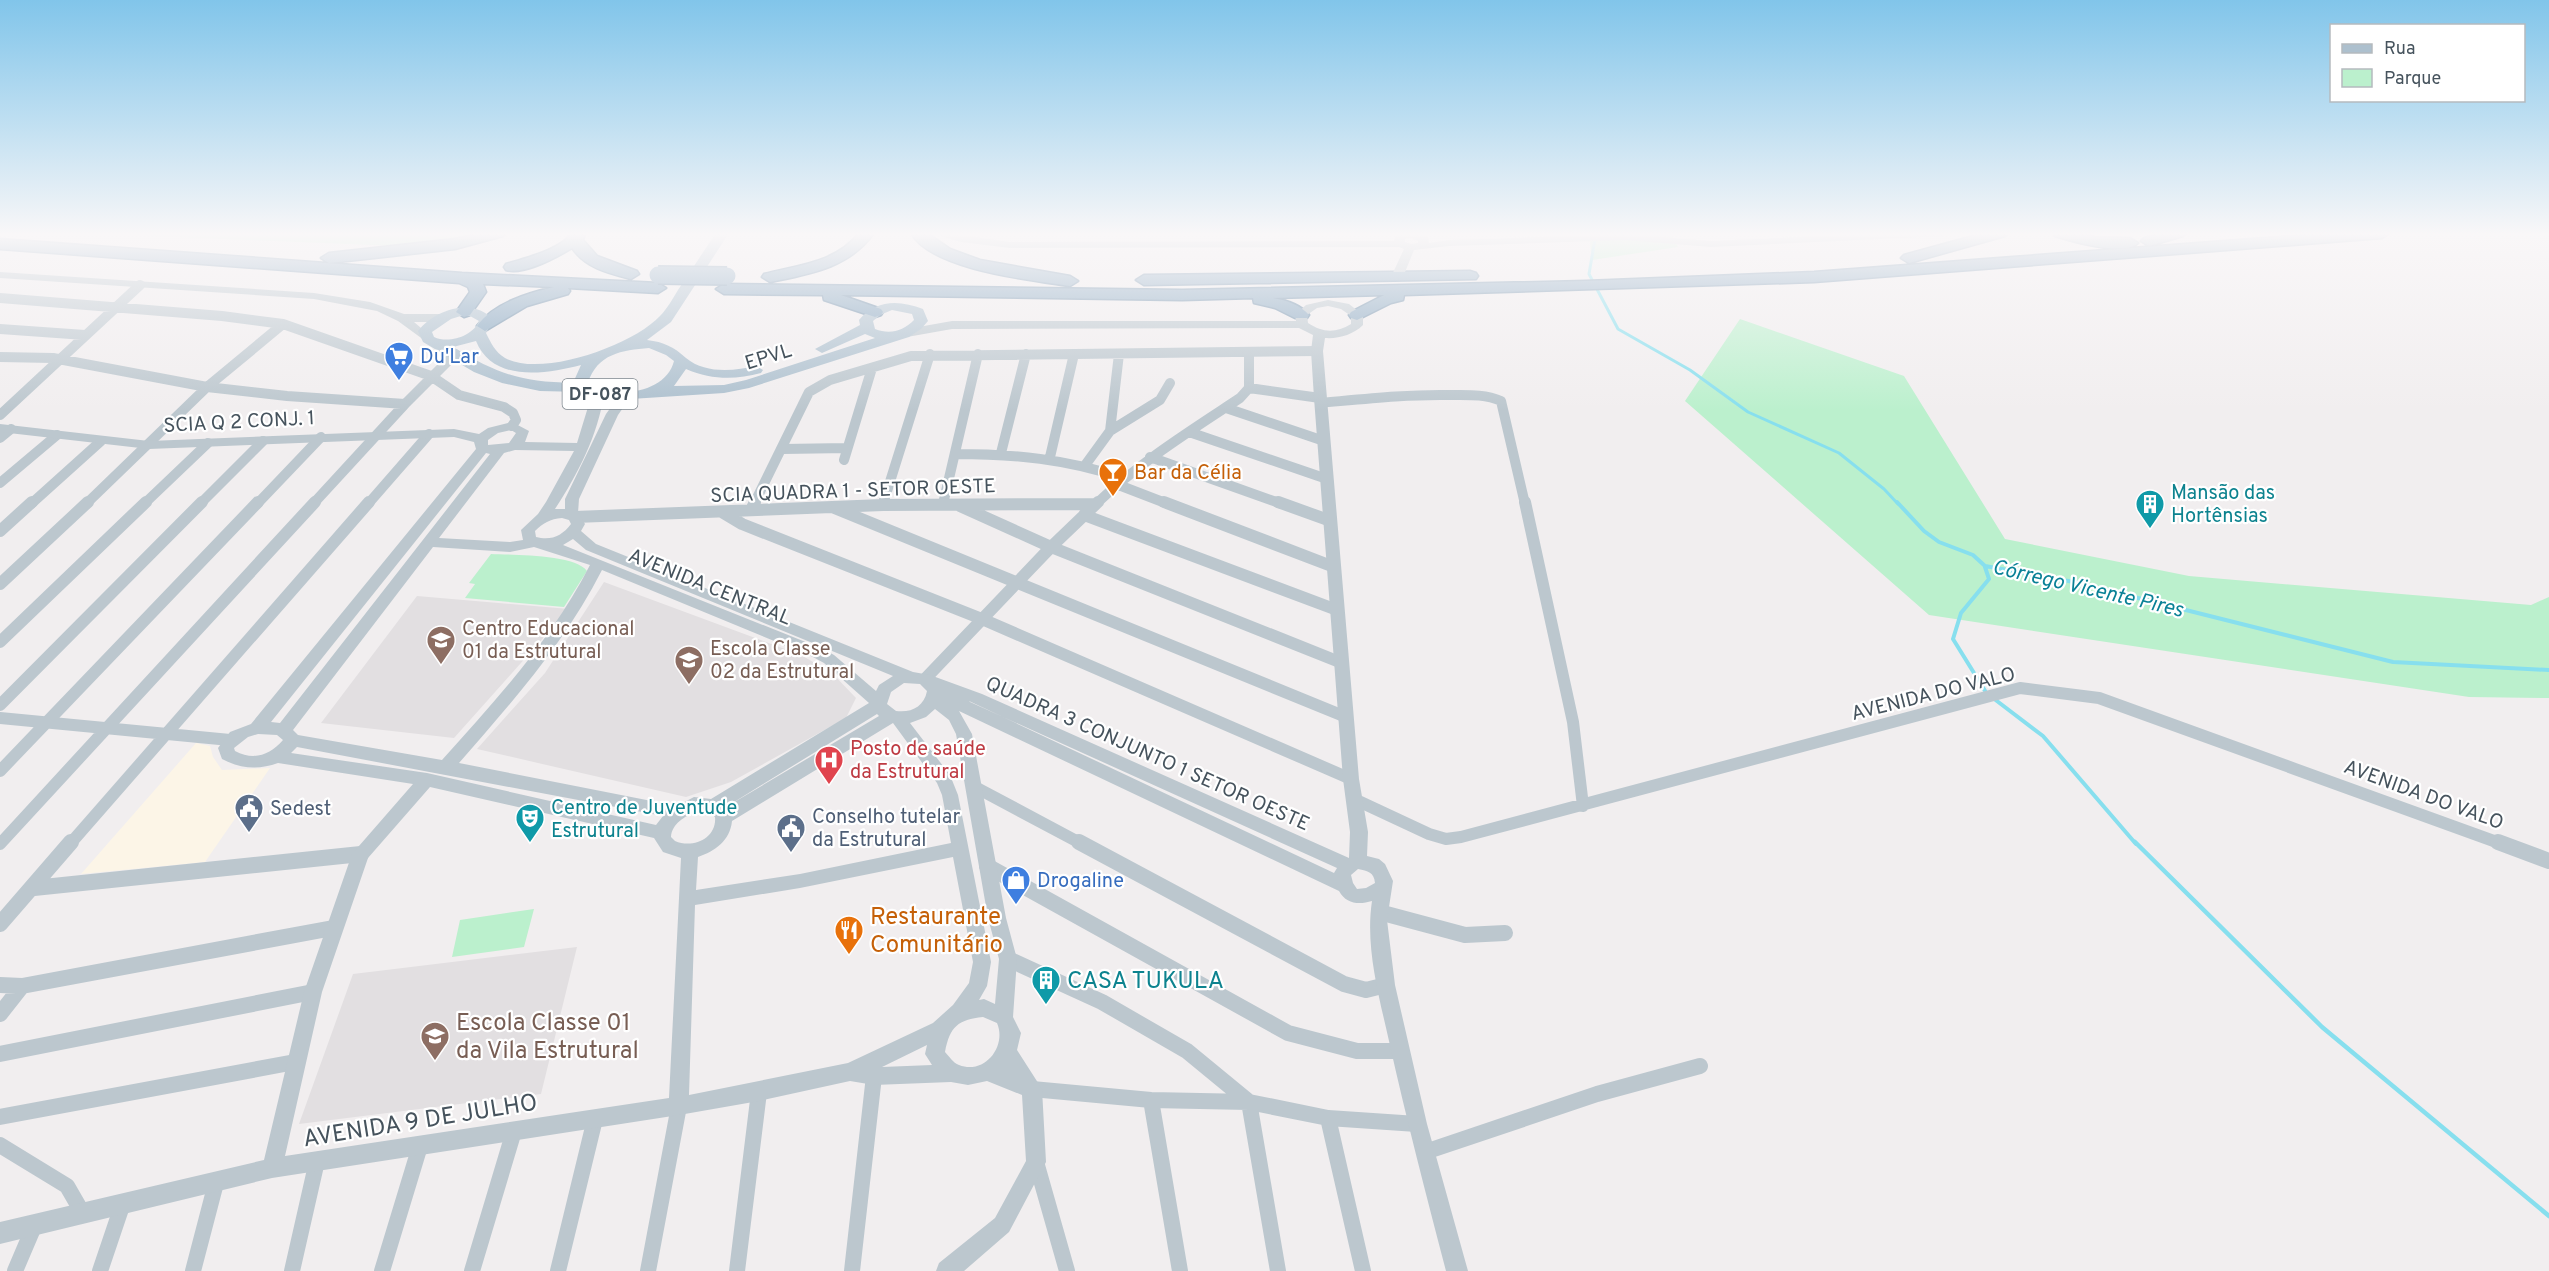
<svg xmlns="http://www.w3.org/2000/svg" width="2549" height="1271" viewBox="0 0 2549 1271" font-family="Overpass,sans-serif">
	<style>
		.commercial { fill: #fcf5e7 }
		.education { fill: #e2dfe1 }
		.green { fill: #bbf0cd }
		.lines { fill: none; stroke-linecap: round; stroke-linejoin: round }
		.stream-far2 { stroke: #87dfee; stroke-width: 3 }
		.stream-far1 { stroke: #87dfee; stroke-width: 4 }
		.stream { stroke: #87dfee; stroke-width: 4.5 }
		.motorway-casing { stroke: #7090ab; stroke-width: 3 }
		.minor-far2 { stroke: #bcc7ce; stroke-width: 10 }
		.minor-far1 { stroke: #bcc7ce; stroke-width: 12 }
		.minor { stroke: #bcc7ce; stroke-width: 16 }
		.tertiary { fill: #bcc7ce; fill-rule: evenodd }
		.primary { fill: #adc0ce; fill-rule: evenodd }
		.motorway { fill: #85a5bf; fill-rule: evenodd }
		.motorway-bridge-casing { stroke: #7090ab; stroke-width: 20; stroke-linecap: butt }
		.motorway-bridge { stroke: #85a5bf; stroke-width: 17 }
		.labels { text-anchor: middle; stroke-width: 4.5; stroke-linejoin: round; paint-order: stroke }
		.shield { fill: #fff; stroke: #7e878e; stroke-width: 1.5 }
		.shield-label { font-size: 18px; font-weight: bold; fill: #46535d }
		.shop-label { font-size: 20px; fill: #366cbe; stroke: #fff; text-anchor: start }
		.street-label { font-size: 20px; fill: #46535d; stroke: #fff }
		.food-label { font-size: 20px; fill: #c56008; stroke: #fff; text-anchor: start }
		.culture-label { font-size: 20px; fill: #0d838f; stroke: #fff; text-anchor: start }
		.education-label { font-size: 20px; fill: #785e54; stroke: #fff; text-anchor: start }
		.health-label { font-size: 20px; fill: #be3a42; stroke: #fff; text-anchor: start }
		.service-label { font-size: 20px; fill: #4e5e75; stroke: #fff; text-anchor: start }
		.water-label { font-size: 21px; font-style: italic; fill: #098196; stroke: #fff }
		.near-food-label { font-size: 24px; fill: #c56008; stroke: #fff; text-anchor: start }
		.near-culture-label { font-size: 24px; fill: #0d838f; stroke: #fff; text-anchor: start }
		.near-education-label { font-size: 24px; fill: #785e54; stroke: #fff; text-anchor: start }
		.near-street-label { font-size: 24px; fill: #46535d; stroke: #fff }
	</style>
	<rect width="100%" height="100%" fill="#f1eeef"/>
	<!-- commercial -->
	<path class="commercial" d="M196,743L210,746L213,757L222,770L270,768L205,862L81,874Z"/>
	<!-- education -->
	<path class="education" d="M604,582L801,655L832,673L856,698L846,718L731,782L686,797L477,749L545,673Z
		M417,596L569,609L454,738L321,723Z
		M577,947L541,1094L299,1124L353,974Z"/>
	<!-- green -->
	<path class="green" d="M75,233H475L424,247Z
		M1589,233H1670L1678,247L1592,260Z
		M1740,319L1904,376L2005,539L2189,576L2531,605L2549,597V698L2469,697L1929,615L1685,401Z
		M491,554C512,555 575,554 587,571L564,607L465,598L475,584L469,583Z
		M534,909L524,947L452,957L460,920Z"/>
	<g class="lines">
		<!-- stream-far2 -->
		<path class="stream-far2" d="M1596,233L1589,274L1618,329L1690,370L1748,412L1839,453L1884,489L1898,504"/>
		<!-- stream-far1 -->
		<path class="stream-far1" d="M1897,502L1924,531L1939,542L1973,555L1985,566L2074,582L2393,662L2549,670
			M1985,567L1989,579L1961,613L1953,639L1987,694
			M1993,698L2043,736L2136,844"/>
		<!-- stream -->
		<path class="stream" d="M2135,842L2322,1027L2549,1216"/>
		<!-- motorway casing -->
		<g class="motorway-casing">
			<path id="motorway" d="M482,233H506L503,236L455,249L329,263L321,258L329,253L455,239Z
				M571,233H585L583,240L597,256L637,271L639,274L631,279C608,273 586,268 572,248C557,257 524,275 506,270L504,267L506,264C523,259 563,249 571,233Z
				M859,233H874C849,268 809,274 770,282L762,277L764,274C798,265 836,263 859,233Z
				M911,233H927L950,249L980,260L1070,276L1078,281L1070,286C1031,280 932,270 911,233Z
				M1984,233H2008L2005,236L1909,263L1901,258L1904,255Z
				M2052,233H2076L2095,237L2130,238L2138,243C2125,257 2071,241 2055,236Z
				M2162,233H2186L2183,236L2149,246L2141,241L2144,238Z
				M2331,233H2390L2382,238L1814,282L1404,295L1403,300L1391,303L1357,320L1351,318L1349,315L1351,312L1384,295L1273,298C1285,300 1301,305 1309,315L1307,318H1295L1275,308L1254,303L1253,298L1182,300L841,295L881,309L883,312L881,315L875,317L824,300L823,295L724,294L716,289L724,284L1182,290L1586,281L1814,272Z
				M0,239L462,273L658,283L666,288L658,293L568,288L570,291L568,294L527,306L485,331L477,326C494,303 528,293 554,287L483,284L486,292L470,315L464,317L456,312L470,292L468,287L459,283L0,249Z
				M1470,271L1476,273L1478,276L1476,279L1144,285L1136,280L1144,275Z"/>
		</g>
		<!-- minor-far2 -->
		<path class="minor-far2" d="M0,298L222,316L283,324L431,376L459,395L504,407L513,413L516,420L512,426
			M0,329L85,335
			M0,357L53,358L207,387L287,396L405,404
			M1249,388L1320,398
			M1320,403C1364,399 1407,394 1451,395C1468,395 1485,394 1501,401L1525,504
			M1226,408L1324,441
			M0,415L140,285
			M1110,431L1160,400L1170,383
			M1189,432L1327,479
			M0,438L11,429
			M783,449L847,448
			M1001,453L1026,354
			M955,454C1014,454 1067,459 1123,478
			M1050,457L1074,354
			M1150,457L1282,504
			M844,460L872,368
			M1086,464L1110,431L1119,354
			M0,483L57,435
			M1116,484L1168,504
			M31,504L101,441
			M86,504L207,387L283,324
			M144,504L208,443
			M200,504L263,441
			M257,504L321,437
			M313,504L405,404L455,354
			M368,504L429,434
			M754,504L809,392L830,380L911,356L1317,351
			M883,504L930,354
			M943,504L978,354
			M1096,504C1140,462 1190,431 1240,398L1249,388V352"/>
		<!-- minor-far1 -->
		<path class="minor-far1" d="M1164,502L1334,567
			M1278,502L1331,521
			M1525,502L1573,722L1583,806
			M883,505L884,502
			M960,506L1051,547L1342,663
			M832,507L1346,717
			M751,510L755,502
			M722,512L742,524L982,619L1351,779
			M1084,515L1337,610
			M575,517L883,505L1094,504
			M0,531L32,502
			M0,584L88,502
			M0,642L146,502
			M925,679L1051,547L1098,502
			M0,705L202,502
			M0,718L230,740
			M0,771L258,502
			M975,787L1082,844
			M1354,799L1429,834L1446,839L1461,837L2020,688L2099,698L2502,844
			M0,844L315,502
			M70,844L369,502"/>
		<!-- minor -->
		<path class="minor" d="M1079,842L1344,984L1366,990L1386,985
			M2498,842L2549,861
			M987,866L1288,1033L1357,1051H1400
			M34,888L361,854
			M1379,912L1465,935L1505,933
			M0,924L71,842
			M1008,959L1102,1002L1187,1051L1249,1102L1278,1271
			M0,985L22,986L333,928
			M0,1014L22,986
			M0,1054L313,992
			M1032,1089L1151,1100L1249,1102L1328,1118L1417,1124
			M1151,1100L1180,1271
			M0,1117L295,1062
			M1328,1118L1363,1271
			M0,1145L67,1186L82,1212
			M1425,1152L1597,1094L1700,1066
			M1036,1162L1067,1271
			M15,1271L35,1224
			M100,1271L123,1203
			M193,1271L216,1183
			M292,1271L317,1161
			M382,1271L420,1146
			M472,1271L514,1131
			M558,1271L595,1119
			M648,1271L679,1106
			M737,1271L759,1092
			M852,1271L874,1076"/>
		<!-- tertiary -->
		<path class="tertiary" d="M931,233H948L1010,242L1394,241L1396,235L1418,233L1428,237L1429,243L1449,240L1625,234L1711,241L1884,233H1950L1945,236L1711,247L1625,240L1449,246L1414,250L1403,277L1397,280L1391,277L1404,249L1399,247L1010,248L961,242ZM1411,238L1418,241V243L1411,244L1405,242V239Z
			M0,272L314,293L370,302L404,314H440L446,318L440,322H414L434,339L428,343L398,321L377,311L314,299L0,278Z
			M1328,300L1349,304L1363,315V325C1353,335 1338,339 1325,338L1323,351L1359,779L1368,832L1367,856L1379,859L1385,864L1393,881L1387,920L1395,985L1427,1124L1468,1271H1446C1426,1194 1406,1118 1389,1041C1379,996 1365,947 1372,901C1359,905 1346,904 1339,891L959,711L972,734L1006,918L1017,959L1013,1017L1021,1033L1017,1050L1042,1089L1046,1162L1009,1232L964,1271H936L939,1263L995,1218L1026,1161L1022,1095L987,1081L968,1085L951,1082L874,1085L850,1081L759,1101L679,1115L272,1178L0,1244V1222L264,1160L304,992L352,854L413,784L278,763C259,770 241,769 222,759L218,748L230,732L251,724L476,449L474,442L454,437L149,449L0,432V424L149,441L454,429L479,434L488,428L512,422L529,431L525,442L577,443L592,394L594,391H602L604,394C598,435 578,474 555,509H565V499L606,414L622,392H630L632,395L618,415L579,499L578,513L585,524L581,531L596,544L913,672L930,675L982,694L1349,858L1350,832L1343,779L1314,398L1311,351L1313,335L1299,328L952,329L907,337L901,333L907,329L952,321H1296L1295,315L1306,305ZM1328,306L1341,309L1351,316V324C1336,333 1323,333 1308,323L1307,315L1317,308ZM511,430L516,433L509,443L488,445V440L498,433ZM515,450L574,451L546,502L538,514L521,530L523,540L510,542L439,538L504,453ZM486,453L490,454L280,723L271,722ZM562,518L569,520L571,524C562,536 551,541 536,537L535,531C543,523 550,519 562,518ZM573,539L586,550L893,676L879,685L876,691L834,655L823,649L563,545ZM433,547L510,552L534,547L590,565C552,639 497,699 442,760L298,735L293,730ZM602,570L813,657L824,663L869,703L711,799L694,797L677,806L459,763C512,702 565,643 602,570ZM904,683L920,684L927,691C924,707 911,713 896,711L887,704L891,692ZM969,701L970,702L1337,868L1334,873ZM935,709L949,720L956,734L988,918L999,959L995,1004L984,999L979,1000L987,986L991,962L958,795L950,775L910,723L926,717ZM877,714L879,716L726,807ZM893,723L937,783L942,795L951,843L800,874L696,890L698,857C715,851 730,841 732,821ZM258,734L277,735L283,740C270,755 254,761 235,751L234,748L248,737ZM297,747L663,816L656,825L427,773L291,753ZM430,787L654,838L663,852L681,858L669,1098L285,1156L322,992L368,858ZM696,811L709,812L715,817C717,838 693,849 675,841L671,837C672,823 685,817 696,811ZM953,857L973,962L969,983L953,1005L933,1023L848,1063L689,1095L695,905L800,888ZM1358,869C1368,871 1374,872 1375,883L1366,888L1357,889L1353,883L1351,875ZM983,1017L997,1023C1007,1046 985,1075 959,1065C953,1063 949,1056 945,1052C950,1026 958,1020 983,1017ZM927,1045L925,1054L932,1065L882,1067Z"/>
		<!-- primary -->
		<path class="primary" d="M716,233H729L671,322L647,340C664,342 674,347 686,358C705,374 734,371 756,366L763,370L761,373C735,380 712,380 686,369L674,386L724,385L746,380L875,338L865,334L822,353L815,349L860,325L859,320C876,299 900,300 923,309L928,321L921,329L909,337L749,388L724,393L615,400L582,392L540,391L502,383L474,372L423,342L418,331C434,310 474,296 493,320L486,333C491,343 495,352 505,358C542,378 633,345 660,316C667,309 673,298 678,290C691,271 703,252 716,233ZM892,310L912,314L914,320C903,331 890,335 875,329L873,321L880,315ZM464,315L470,316L479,321C473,336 449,344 434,337L432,332L451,319ZM476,341C493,383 546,374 581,365L573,383C520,382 498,374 453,347ZM649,348L666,355L674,361C666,394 613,400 588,383C597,354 622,350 649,348Z"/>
		<!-- motorway -->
		<use href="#motorway" class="motorway"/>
		<!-- motorway-bridge casing -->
		<g class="motorway-bridge-casing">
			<path id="motorway-bridge" d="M658,275L727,276"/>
		</g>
		<!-- motorway-bridge -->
		<use href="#motorway-bridge" class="motorway-bridge"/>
	</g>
	<!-- sky -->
	<linearGradient id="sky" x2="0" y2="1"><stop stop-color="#81c5ea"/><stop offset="0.57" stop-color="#f9f7f8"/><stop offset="1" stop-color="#f9f7f8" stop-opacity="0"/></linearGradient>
	<rect width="2549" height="411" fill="url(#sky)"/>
	<!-- icons -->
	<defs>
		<g id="supermarket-pin" transform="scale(1.5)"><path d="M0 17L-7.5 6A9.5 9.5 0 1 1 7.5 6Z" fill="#3f7fe0" stroke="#fff"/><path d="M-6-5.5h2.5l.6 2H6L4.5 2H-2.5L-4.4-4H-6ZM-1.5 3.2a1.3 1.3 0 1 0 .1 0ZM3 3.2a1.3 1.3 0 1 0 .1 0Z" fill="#fff"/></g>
		<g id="bar-pin" transform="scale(1.5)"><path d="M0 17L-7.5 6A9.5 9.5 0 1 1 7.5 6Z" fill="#e8710a" stroke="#fff"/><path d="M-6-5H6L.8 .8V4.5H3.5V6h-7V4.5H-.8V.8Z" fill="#fff"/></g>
		<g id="building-pin" transform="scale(1.5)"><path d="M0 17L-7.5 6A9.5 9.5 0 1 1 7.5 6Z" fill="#0f9aa8" stroke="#fff"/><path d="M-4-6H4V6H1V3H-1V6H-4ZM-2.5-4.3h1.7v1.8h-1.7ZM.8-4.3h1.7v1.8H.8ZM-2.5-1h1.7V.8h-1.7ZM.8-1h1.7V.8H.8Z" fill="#fff"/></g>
		<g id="school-pin" transform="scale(1.5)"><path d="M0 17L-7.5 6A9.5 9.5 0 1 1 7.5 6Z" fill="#8d6e63" stroke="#fff"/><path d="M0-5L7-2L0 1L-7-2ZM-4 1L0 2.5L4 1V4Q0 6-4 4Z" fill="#fff"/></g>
		<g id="hospital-pin" transform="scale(1.5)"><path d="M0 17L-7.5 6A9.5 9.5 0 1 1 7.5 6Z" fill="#e0444e" stroke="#fff"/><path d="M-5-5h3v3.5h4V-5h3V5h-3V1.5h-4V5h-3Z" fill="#fff"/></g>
		<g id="civic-pin" transform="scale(1.5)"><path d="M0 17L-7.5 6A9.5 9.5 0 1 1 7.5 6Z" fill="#5c6f8a" stroke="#fff"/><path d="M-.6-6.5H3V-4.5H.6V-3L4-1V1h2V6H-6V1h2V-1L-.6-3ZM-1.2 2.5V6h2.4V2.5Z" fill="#fff"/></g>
		<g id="theatre-pin" transform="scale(1.5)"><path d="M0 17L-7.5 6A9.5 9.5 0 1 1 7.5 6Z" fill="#0f9aa8" stroke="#fff"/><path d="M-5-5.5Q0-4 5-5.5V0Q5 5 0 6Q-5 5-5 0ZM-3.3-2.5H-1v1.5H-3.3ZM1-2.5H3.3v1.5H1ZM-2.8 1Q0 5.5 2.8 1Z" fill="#fff"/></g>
		<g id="shop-pin" transform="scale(1.5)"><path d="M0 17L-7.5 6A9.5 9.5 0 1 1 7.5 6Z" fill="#3f7fe0" stroke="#fff"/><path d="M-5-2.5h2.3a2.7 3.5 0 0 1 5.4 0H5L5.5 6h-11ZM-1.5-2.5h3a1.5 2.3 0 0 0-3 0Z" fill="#fff"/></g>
		<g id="restaurant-pin" transform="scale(1.5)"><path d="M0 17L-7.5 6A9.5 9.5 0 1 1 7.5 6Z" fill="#e8710a" stroke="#fff"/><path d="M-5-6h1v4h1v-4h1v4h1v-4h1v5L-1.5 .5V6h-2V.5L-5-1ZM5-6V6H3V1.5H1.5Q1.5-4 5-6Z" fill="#fff"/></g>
	</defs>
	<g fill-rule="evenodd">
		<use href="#supermarket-pin" x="399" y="356"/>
		<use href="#bar-pin" x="1113" y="472"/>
		<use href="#building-pin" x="2150" y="504"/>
		<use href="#school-pin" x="441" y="640"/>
		<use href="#school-pin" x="689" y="660"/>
		<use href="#hospital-pin" x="829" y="760"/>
		<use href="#civic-pin" x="249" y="808"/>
		<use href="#theatre-pin" x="530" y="818"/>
		<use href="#civic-pin" x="791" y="828"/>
		<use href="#shop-pin" x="1016" y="880"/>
		<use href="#restaurant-pin" x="849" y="930"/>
		<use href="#building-pin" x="1046" y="980"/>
		<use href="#school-pin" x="435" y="1036"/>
	</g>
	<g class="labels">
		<!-- shield labels -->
		<rect class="shield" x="562.5" y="379" width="75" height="30" rx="4.5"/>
		<g class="shield-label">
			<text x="600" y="400">DF-087</text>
		</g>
		<!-- shop labels -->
		<g class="shop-label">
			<text x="420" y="363">Du'Lar</text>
			<text x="1037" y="887">Drogaline</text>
		</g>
		<!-- street labels -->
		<g class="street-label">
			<text transform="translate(768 356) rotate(-17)" y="7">EPVL</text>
			<text transform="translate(239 421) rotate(-3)" y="7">SCIA Q 2 CONJ. 1</text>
			<text transform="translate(853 490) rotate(-2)" y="7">SCIA QUADRA 1 - SETOR OESTE</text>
			<text transform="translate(710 586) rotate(22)" y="7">AVENIDA CENTRAL</text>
			<text transform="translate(1933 693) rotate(-14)" y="7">AVENIDA DO VALO</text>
			<text transform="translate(1148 753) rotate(24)" y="7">QUADRA 3 CONJUNTO 1 SETOR OESTE</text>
			<text transform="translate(2424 794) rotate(20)" y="7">AVENIDA DO VALO</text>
		</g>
		<!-- food labels -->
		<g class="food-label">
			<text x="1134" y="479">Bar da Célia</text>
		</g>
		<!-- culture labels -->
		<g class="culture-label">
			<text x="2171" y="499">Mansão das<tspan x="2171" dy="23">Hortênsias</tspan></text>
			<text x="551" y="814">Centro de Juventude<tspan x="551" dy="23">Estrutural</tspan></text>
		</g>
		<!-- education labels -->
		<g class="education-label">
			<text x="462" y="635">Centro Educacional<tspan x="462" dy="23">01 da Estrutural</tspan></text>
			<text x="710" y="655">Escola Classe<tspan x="710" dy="23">02 da Estrutural</tspan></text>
		</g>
		<!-- health labels -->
		<g class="health-label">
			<text x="850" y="755">Posto de saúde<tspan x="850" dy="23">da Estrutural</tspan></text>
		</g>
		<!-- service labels -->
		<g class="service-label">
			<text x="270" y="815">Sedest</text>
			<text x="812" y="823">Conselho tutelar<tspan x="812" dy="23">da Estrutural</tspan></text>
		</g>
		<!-- water labels -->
		<g class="water-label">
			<text transform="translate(2088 588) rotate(13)" y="7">Córrego Vicente Pires</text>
		</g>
		<!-- near-food labels -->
		<g class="near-food-label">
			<text x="870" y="924">Restaurante<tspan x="870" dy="28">Comunitário</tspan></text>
		</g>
		<!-- near-culture labels -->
		<g class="near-culture-label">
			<text x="1067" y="988">CASA TUKULA</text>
		</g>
		<!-- near-education labels -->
		<g class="near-education-label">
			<text x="456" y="1030">Escola Classe 01<tspan x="456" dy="28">da Vila Estrutural</tspan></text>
		</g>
		<!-- near-street labels -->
		<g class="near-street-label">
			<text transform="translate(420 1120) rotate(-9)" y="8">AVENIDA 9 DE JULHO</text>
		</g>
	</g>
	<!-- legend -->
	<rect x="2330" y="24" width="195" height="78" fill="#ffffff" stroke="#b5babe" stroke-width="1.5"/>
	<rect x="2342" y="44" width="30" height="9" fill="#adc0ce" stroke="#b5babe" stroke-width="1.5"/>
	<text x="2384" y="54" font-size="18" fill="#46535d">Rua</text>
	<rect x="2342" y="69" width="30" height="18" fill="#bbf0cd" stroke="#b5babe" stroke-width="1.5"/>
	<text x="2384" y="84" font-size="18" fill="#46535d">Parque</text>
</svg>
